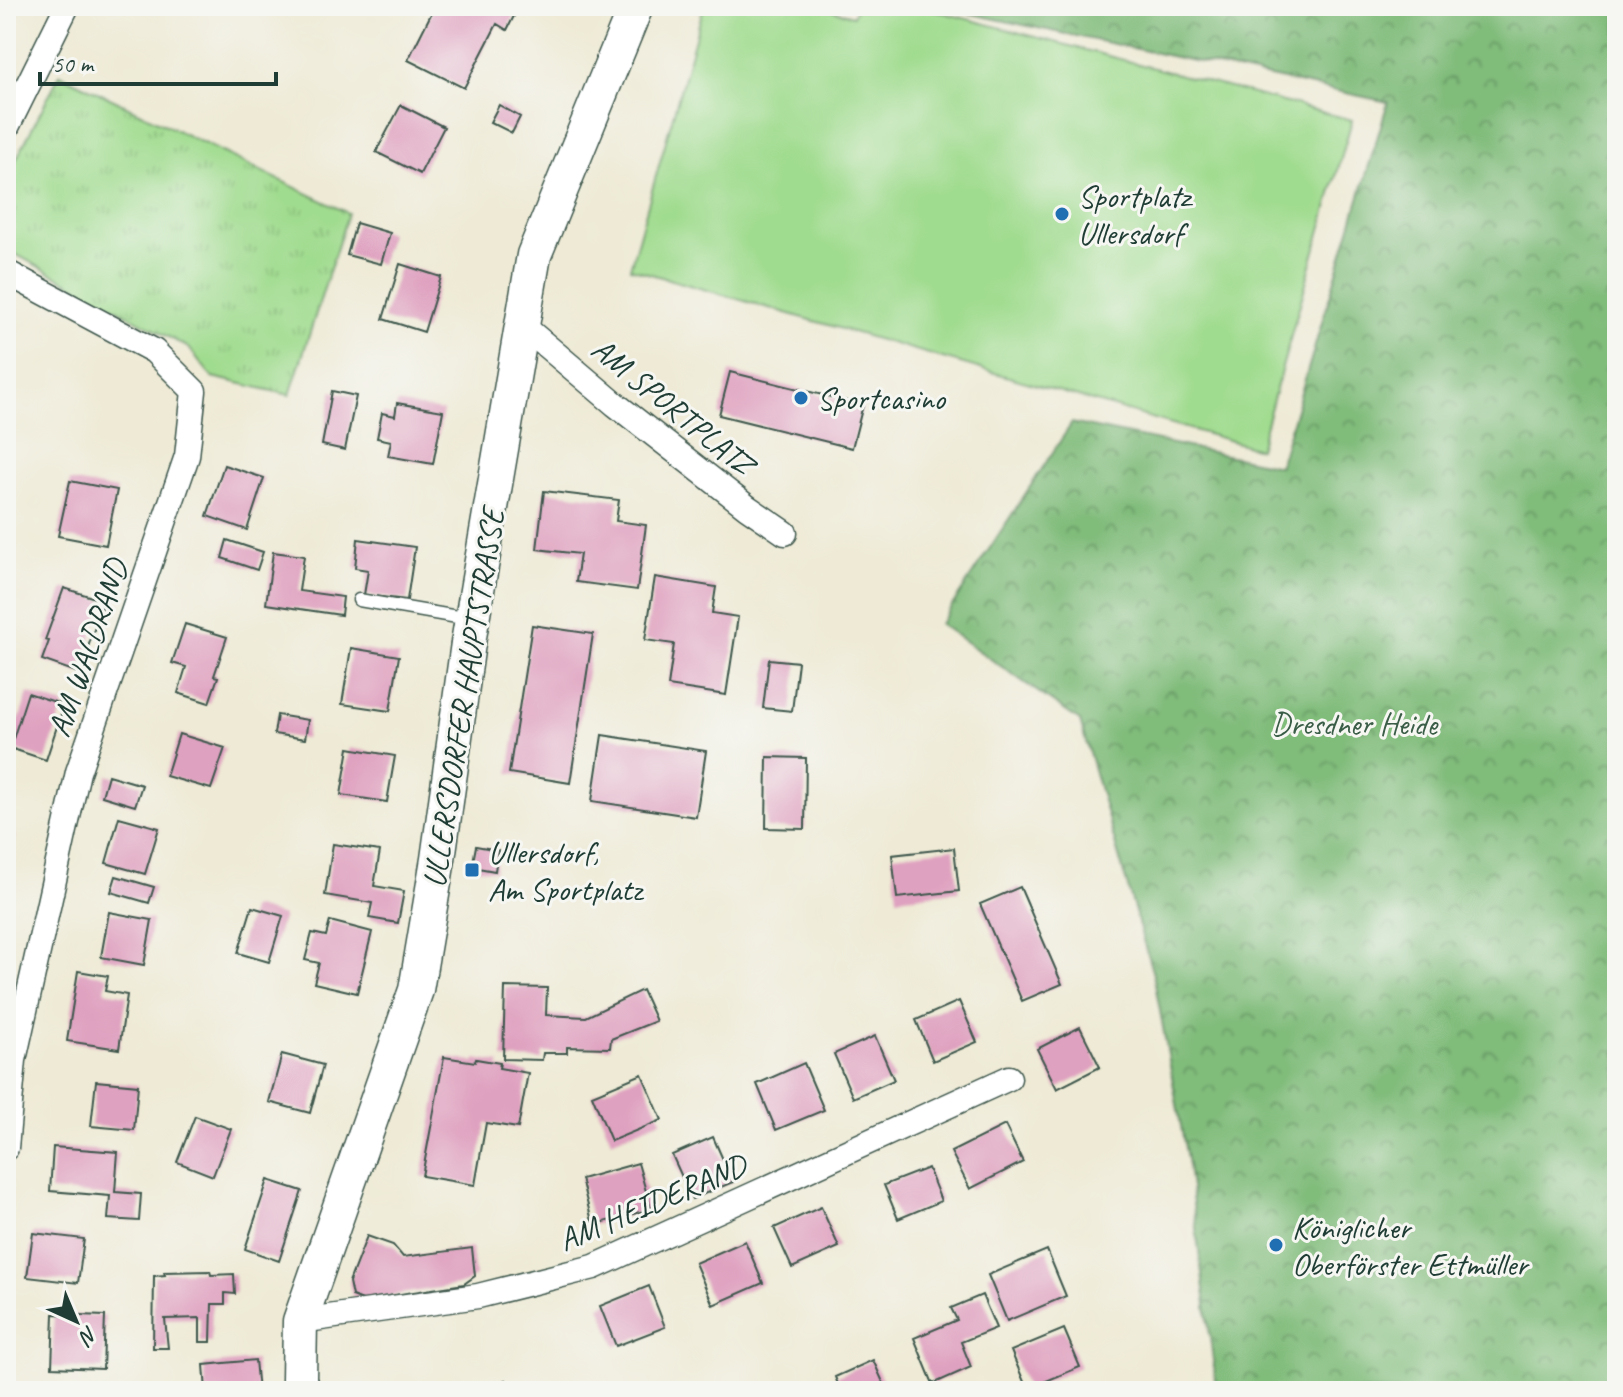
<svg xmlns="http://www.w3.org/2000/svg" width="1623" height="1397" viewBox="0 0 1623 1397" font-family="Caveat,sans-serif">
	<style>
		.forest { fill: url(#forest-crowns); stroke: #507c57; stroke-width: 2 }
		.park { fill: url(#park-tufts); stroke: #608c62; stroke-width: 2 }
		.pitch { fill: #a0dc8f; stroke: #608c62; stroke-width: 2 }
		.building { fill: #dfa1c0 }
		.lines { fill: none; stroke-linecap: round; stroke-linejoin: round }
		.service-casing { stroke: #3e574c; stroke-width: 15 }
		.minor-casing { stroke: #3e574c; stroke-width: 27 }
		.secondary-casing { stroke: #3e574c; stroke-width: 37 }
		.service { stroke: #fff; stroke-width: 12 }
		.minor { stroke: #fff; stroke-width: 24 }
		.secondary { stroke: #fff; stroke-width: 34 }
		.poi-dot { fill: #1f6fb2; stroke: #f6f6f2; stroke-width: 3 }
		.labels { text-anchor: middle; stroke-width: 6; stroke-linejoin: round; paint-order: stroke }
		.poi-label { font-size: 32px; fill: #1f3d34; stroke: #f6f6f2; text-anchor: start }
		.street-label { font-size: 32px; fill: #1f3d34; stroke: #f6f6f2 }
		.park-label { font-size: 32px; fill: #395d46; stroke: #f6f6f2 }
	</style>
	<defs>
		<pattern id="forest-crowns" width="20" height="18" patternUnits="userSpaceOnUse" patternTransform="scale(2)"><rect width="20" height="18" fill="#80bc7a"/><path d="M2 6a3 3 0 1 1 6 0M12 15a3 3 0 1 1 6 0" fill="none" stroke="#689a65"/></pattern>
		<pattern id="park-tufts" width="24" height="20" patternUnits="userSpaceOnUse" patternTransform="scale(2)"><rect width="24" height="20" fill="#a0dc8f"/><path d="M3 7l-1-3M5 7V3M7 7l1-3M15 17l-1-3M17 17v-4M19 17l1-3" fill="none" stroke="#89be7c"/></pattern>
	</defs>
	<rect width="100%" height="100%" fill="#f6f6f2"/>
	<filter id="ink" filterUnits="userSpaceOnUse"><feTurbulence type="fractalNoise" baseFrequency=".0125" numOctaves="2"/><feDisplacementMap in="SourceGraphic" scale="16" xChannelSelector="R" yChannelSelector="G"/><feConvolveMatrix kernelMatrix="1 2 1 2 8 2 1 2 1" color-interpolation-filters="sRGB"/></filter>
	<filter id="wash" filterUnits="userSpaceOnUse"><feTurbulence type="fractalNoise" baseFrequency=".006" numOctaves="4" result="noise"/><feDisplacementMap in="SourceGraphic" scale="32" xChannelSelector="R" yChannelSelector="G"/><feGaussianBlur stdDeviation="1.8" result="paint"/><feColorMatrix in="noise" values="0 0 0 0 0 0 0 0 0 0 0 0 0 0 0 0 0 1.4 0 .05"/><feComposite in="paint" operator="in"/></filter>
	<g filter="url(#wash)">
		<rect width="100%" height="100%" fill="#eeead5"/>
		<!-- forest -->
		<path class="forest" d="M934,6H1617V1391H1217L1188,1165L1154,978L1080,721L940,624L1072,423L1279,466L1388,102Z"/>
		<!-- park -->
		<path class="park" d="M60,74L348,213L290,395L212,377L189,348L6,249V179Z"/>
		<!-- pitch -->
		<path class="pitch" d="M704,6H818L853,16L857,6H918L1352,120L1259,449L630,268Z"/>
		<g id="blocks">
			<!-- building -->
			<path class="building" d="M435,6H464L478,13L482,6H509L517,10L507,30L497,24L464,88L408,60Z
				M401,105L444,127L420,174L376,152Z
				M499,105L520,117L512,133L490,122Z
				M356,223L390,233L381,264L347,255Z
				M400,264L441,277L424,332L383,319Z
				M730,372L863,405L852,448L719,415Z
				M332,391L356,396L345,450L322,445Z
				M397,403L443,411L433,464L388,456L391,441L377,438L382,413L395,416Z
				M224,465L264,478L247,530L207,516Z
				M70,481L117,490L106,545L58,536Z
				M544,491L619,500L616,521L646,525L637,590L576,582L580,554L537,549Z
				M358,539L415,547L407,600L364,595L368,570L355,568Z
				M227,540L263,552L257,570L222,558Z
				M273,552L304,556L299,591L343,597L341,615L266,604Z
				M655,577L716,587L712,613L738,617L726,695L668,686L674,644L645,640Z
				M64,588L104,601L79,673L42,660L49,641L45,640Z
				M185,624L227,637L214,676L218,677L209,703L178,693L186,667L172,663Z
				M532,625L593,634L570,783L509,773Z
				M351,648L399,656L390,711L342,704Z
				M769,659L798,662L792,711L763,708Z
				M28,693L64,705L46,760L10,748Z
				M277,715L308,720L305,739L274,734Z
				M179,734L225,748L211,789L166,776Z
				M602,735L706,751L696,817L592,801Z
				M349,748L395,756L387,802L341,795Z
				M767,757L806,758L805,829L766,828Z
				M108,775L142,785L135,806L102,796Z
				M119,817L159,828L145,874L106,863Z
				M6,833L15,835L7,872H6Z
				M333,844L380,851L374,886L404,891L398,923L369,918L372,903L325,895Z
				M476,846L498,850L495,871L472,867Z
				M954,848L959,891L897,898L892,855Z
				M116,876L154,887L149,903L111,892Z
				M1020,887L1062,984L1022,1001L980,904Z
				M252,907L283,916L269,962L238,953Z
				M109,912L152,920L144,965L101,957Z
				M330,921L372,932L357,993L314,983L319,963L305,960L312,933L326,936Z
				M78,971L108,976L105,991L127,995L119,1049L67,1041Z
				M505,987L547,988L546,1015L586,1017L642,990L656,1021L611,1039L610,1048L567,1047V1053H543L542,1060L503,1059Z
				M959,1001L977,1042L933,1061L916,1020Z
				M1080,1027L1100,1067L1057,1089L1037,1049Z
				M875,1036L894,1080L853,1098L834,1054Z
				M282,1054L323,1065L310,1113L269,1102Z
				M444,1057L475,1062L476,1059L500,1063L499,1068L528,1073L518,1128L486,1123L475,1185L422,1176Z
				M804,1063L824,1110L776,1130L757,1084Z
				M642,1074L662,1120L611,1141L592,1095Z
				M96,1081L138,1085L134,1130L91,1126Z
				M195,1116L231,1129L213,1176L177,1162Z
				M1005,1125L1023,1162L970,1189L951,1152Z
				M713,1137L733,1182L692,1199L672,1155Z
				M53,1147L118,1152L115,1192L141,1194L139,1221L108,1219L110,1196L50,1191Z
				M638,1163L651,1209L593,1225L581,1179Z
				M928,1168L941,1201L898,1219L884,1185Z
				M268,1180L302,1191L279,1261L245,1249Z
				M821,1207L839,1247L792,1268L774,1228Z
				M33,1233L84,1239L78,1283L27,1277Z
				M367,1236L393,1245L403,1257L472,1248L475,1276L464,1284L363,1300L352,1296L349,1282Z
				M745,1241L763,1283L713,1305L695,1263Z
				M1047,1250L1066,1296L1007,1321L988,1275Z
				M210,1271L211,1275L234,1274L235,1294L225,1293V1304H212L211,1342H200V1318L165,1319L168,1348H153L154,1276L165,1275L164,1272Z
				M649,1286L665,1327L616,1346L600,1306Z
				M982,1295L996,1328L961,1342L971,1367L933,1384L914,1338L957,1320L951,1308Z
				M54,1314L105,1316L103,1369L52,1367Z
				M1064,1329L1080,1367L1027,1389L1011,1351Z
				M255,1360L258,1391H206L204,1365Z
				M873,1360L887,1391H841L835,1377Z
				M506,1380L509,1391H470V1390Z"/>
		</g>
	</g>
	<g filter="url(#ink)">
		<use href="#blocks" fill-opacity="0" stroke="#3e574c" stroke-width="2"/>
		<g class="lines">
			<!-- service casing -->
			<g class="service-casing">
				<path id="service" d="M359,600L469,619"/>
			</g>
			<!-- minor casing -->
			<g class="minor-casing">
				<path id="minor" d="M6,129L67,6
					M6,272L154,351L194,391L187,456L78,772L14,1060L6,1148
					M523,326L615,404L747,507L785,533
					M300,1321L478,1296L594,1267L1009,1078"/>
			</g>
			<!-- secondary casing -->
			<g class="secondary-casing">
				<path id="secondary" d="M302,1391L299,1379L300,1321L416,990L438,859L468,643L534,255L636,6"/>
			</g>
			<!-- service -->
			<use href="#service" class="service"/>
			<!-- minor -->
			<use href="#minor" class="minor"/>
			<!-- secondary -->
			<use href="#secondary" class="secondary"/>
		</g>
	</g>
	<!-- markers -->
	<g class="poi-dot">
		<circle cx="1062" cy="214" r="8"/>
		<circle cx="801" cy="398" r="8"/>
		<rect x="464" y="862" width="16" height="16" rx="4"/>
		<circle cx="1276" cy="1245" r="8"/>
	</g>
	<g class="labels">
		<!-- poi labels -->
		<g class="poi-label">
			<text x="1078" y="207">Sportplatz<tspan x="1078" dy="37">Ullersdorf</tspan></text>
			<text x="817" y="409">Sportcasino</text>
			<text x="488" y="863">Ullersdorf,<tspan x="488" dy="37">Am Sportplatz</tspan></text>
			<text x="1292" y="1238">Königlicher<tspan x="1292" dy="37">Oberförster Ettmüller</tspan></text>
		</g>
		<!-- street labels -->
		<g class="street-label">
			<text transform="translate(673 406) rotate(39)" y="11">AM SPORTPLATZ</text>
			<text transform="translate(87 648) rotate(-71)" y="11">AM WALDRAND</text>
			<text transform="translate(463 698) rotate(-81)" y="11">ULLERSDORFER HAUPTSTRASSE</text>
			<text transform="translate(652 1202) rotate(-23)" y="11">AM HEIDERAND</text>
		</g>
		<!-- park labels -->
		<g class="park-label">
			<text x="1354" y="734">Dresdner Heide</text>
		</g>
	</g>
	<!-- margin -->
	<rect width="1623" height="1397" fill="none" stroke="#f6f6f2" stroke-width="32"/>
	<!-- north arrow -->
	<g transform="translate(76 1321) rotate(136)" stroke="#f6f6f2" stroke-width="6" paint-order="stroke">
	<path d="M0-6L14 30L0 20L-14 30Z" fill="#1f3d34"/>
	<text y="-12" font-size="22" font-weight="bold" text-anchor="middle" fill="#1f3d34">N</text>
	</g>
	<!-- scale -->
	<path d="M40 72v12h236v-12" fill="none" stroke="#1f3d34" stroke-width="4"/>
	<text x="52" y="72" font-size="24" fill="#1f3d34" stroke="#f6f6f2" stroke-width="6" paint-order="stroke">50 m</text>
</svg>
